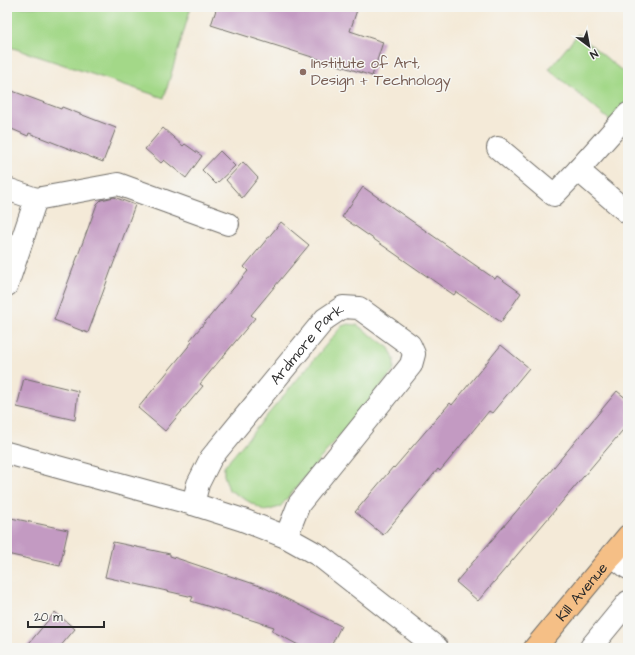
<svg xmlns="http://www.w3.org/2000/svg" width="635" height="655" viewBox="0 0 635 655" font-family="'Architects Daughter',sans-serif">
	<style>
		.green { fill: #a3d888; stroke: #67825a }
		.building { fill: #c39ac2 }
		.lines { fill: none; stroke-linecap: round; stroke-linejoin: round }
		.minor-casing { stroke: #716e68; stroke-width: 24 }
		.major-casing { stroke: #716e68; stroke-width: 24 }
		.minor { stroke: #fff; stroke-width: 22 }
		.major { stroke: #f5bf86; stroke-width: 22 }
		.education-dot { fill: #8d6e63; stroke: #f6f6f2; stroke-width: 1.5 }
		.labels { text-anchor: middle; stroke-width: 3; stroke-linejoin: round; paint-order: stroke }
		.education-label { font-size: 15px; fill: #785e54; stroke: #f6f6f2; text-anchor: start }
		.street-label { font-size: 15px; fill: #2b2b2b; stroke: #f6f6f2 }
	</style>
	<rect width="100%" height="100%" fill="#f6f6f2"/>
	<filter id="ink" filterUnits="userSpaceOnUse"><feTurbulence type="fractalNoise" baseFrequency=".025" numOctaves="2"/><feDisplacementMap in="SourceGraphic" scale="8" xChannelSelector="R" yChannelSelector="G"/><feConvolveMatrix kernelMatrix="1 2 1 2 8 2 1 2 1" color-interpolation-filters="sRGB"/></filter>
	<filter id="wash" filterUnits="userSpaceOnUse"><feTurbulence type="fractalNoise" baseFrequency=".012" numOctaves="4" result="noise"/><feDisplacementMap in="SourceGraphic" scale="16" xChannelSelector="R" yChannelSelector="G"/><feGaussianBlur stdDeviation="0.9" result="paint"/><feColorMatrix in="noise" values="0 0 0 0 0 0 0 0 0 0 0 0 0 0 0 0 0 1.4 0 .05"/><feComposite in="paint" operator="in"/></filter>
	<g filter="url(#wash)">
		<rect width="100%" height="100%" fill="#f4ead8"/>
		<!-- green -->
		<path class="green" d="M7,7H191L164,98L7,46Z
			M578,34L628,76V120L620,129L549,69Z
			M348,324L357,325L389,348L394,359V370L280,507L265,511L229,490L224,475V467L342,326Z"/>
		<g id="blocks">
			<!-- building -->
			<path class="building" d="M217,7H358L350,31L383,42L372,76L211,25Z
				M7,89L61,109L62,107L116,128L103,162L29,133L28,136L7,127Z
				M163,128L183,146L185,144L202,156L186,178L164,160L161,163L145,149Z
				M220,151L235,166L216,184L202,170Z
				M243,162L258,178L242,198L226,180Z
				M363,187L495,279L497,276L521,293L501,322L456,292L454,295L342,217Z
				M114,197L135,205L88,333L54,320L97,204L101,200Z
				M281,222L309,245L251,315L255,318L200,384L203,386L165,431L138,408L192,342L190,340L248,271L244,267Z
				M501,345L529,368L492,413L489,411L440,471L438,469L383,535L355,512L393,467L394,468L450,403L452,405Z
				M24,378L78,391L75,420L17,407Z
				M617,391L628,400V424L478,601L456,582L544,479Z
				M11,518L68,530L60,566L7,554V534Z
				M113,542L170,554V556L263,587L341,626L330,648H304L272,631L274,627L191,601L193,597L105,577Z
				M55,612L75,629L59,648H25Z"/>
		</g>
	</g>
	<g filter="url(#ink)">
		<use href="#blocks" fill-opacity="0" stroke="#716e68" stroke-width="1"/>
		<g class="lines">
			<!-- minor casing -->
			<g class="minor-casing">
				<g id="minor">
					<path d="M628,114L578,170L628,213"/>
					<path d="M498,148L554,195L578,170"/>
					<path d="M7,189L36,199L7,285"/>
					<path d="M36,199L118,184L228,224"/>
					<path d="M7,453L193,504L243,520L286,537L320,556L437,648"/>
					<path id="s1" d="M193,504L198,484L211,458L325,319L343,307L359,308L410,345L414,354L411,365L299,504L286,537"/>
					<path d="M612,555L628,568"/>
					<path d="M591,647L628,602"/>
				</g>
			</g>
			<!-- major casing -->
			<g class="major-casing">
				<g id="major">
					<path id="s2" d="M535,648L628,536"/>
				</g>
			</g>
			<!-- minor -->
			<use href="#minor" class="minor"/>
			<!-- major -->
			<use href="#major" class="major"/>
		</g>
	</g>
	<!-- markers -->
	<circle class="education-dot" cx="303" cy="72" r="4"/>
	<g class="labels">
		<!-- education labels -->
		<g class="education-label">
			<text x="311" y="68">Institute of Art,<tspan x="311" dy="17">Design + Technology</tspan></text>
		</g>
		<!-- street labels -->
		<g class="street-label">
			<text dy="5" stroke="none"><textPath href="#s1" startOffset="199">Ardmore Park</textPath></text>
			<text dy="5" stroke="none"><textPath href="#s2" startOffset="73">Kill Avenue</textPath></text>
		</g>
	</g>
	<!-- margin -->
	<rect width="635" height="655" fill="none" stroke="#f6f6f2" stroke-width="24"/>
	<!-- north arrow -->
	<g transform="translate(589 46) rotate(148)" stroke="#f6f6f2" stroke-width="3" paint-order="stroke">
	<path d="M0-3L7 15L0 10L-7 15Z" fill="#2b2b2b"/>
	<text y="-6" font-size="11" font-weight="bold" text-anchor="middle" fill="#2b2b2b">N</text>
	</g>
	<!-- scale -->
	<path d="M28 621v6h76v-6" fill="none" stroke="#2b2b2b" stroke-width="2"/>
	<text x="34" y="621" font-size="12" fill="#2b2b2b" stroke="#f6f6f2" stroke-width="3" paint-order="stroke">20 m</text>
</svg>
